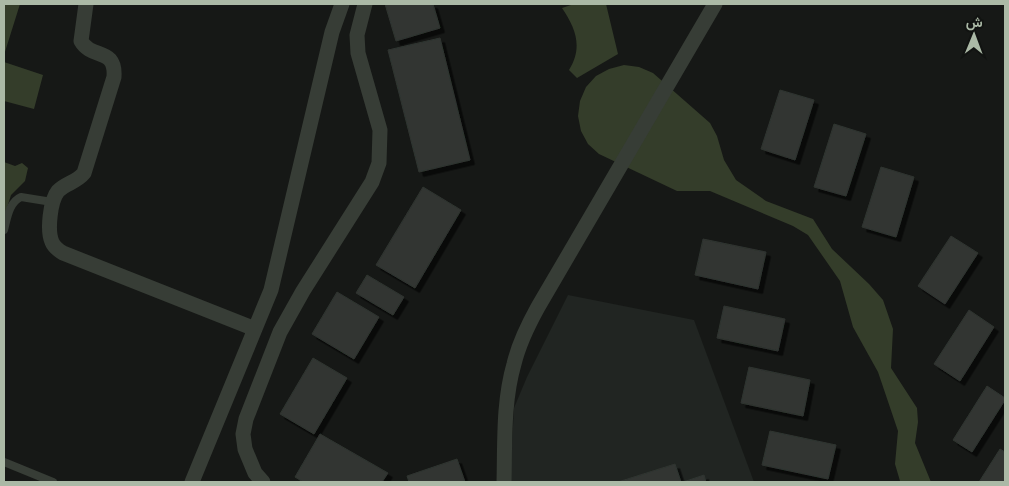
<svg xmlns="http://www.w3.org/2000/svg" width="1009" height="486" viewBox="0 0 1009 486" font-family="Karla,Vazirmatn,sans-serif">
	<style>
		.built { fill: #212522 }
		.water { fill: #343d2a }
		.building { fill: #303430; stroke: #2f3430; filter: url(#shadow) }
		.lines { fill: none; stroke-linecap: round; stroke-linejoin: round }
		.lane { stroke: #373d36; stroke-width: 8 }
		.street { stroke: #373d36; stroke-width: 15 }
	</style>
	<defs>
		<filter id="shadow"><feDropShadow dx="4.5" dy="4.5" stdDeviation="0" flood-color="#0009"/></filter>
	</defs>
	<rect width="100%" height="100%" fill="#161816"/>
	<!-- built -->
	<path class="built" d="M568,295L694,320L754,482H510L514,408L527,377Z"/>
	<!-- water -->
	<path class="water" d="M4,4H20L4,55Z
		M574,4H606L618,54L577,78L569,70C583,47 576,29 562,8Z
		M4,62L43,75L34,109L4,101Z
		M624,65L639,67L653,73L710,123L717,136L724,160L736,180L766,201L813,219L832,249L869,284L883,300L893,329L891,368L917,408L918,422L915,443L931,482L900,481L895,464L898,431L878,372L853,327L840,281L808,235L793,226L710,191H677L599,154L588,144L581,131L578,116L580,101L586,87L596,76L609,69Z
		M4,162L15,166L22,163L28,168L25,181L11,195L4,218Z"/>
	<!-- building -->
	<path class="building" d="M385,4H433L440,28L396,41Z
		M440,38L470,160L419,172L388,50Z
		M780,90L814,100L795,160L761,149Z
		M834,124L866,134L846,196L814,187Z
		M881,167L914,177L896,237L862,227Z
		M423,187L461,210L415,288L376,265Z
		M951,236L978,253L945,304L918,286Z
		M703,239L766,252L758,289L695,275Z
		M367,275L404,297L393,315L356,293Z
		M337,292L379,317L354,359L312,334Z
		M724,306L785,319L778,351L717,338Z
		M969,310L994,327L960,381L934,364Z
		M313,358L347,378L314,434L280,414Z
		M749,367L810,380L803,416L741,403Z
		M987,386L1005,398V400L972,452L953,440Z
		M770,431L836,445L828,479L762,465Z
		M320,434L388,473L382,482H303L295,477Z
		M1000,449L1005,452V482H979Z
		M457,459L465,482H409L407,476Z
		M675,464L681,482H618Z
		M704,475L706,482H683Z"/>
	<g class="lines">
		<!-- lane -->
		<path class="lane" d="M4,230C7,219 9,202 21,197L52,202
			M4,462L53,482"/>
		<!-- street -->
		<path class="street" d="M86,4L81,41C92,60 116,47 114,77L84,173C77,182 66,183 58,191C50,201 47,231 52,242C54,247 58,250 63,253L255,329
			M192,482L271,290L332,32L342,4
			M263,482L255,473L245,449L243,434L246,419L280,332L303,291L372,182L379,163L380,130L358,53L357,35L365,4
			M504,482C505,443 503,402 514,364C519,343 528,325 538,307L715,4"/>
	</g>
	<!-- border -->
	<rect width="1009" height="486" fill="none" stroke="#abb9a6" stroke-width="10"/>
	<!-- north arrow -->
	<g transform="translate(974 35) rotate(1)" stroke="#111311" stroke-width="4" paint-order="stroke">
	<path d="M0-4L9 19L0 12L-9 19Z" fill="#abb9a6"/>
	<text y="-8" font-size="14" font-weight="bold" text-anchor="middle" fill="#abb9a6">ش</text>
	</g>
</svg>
